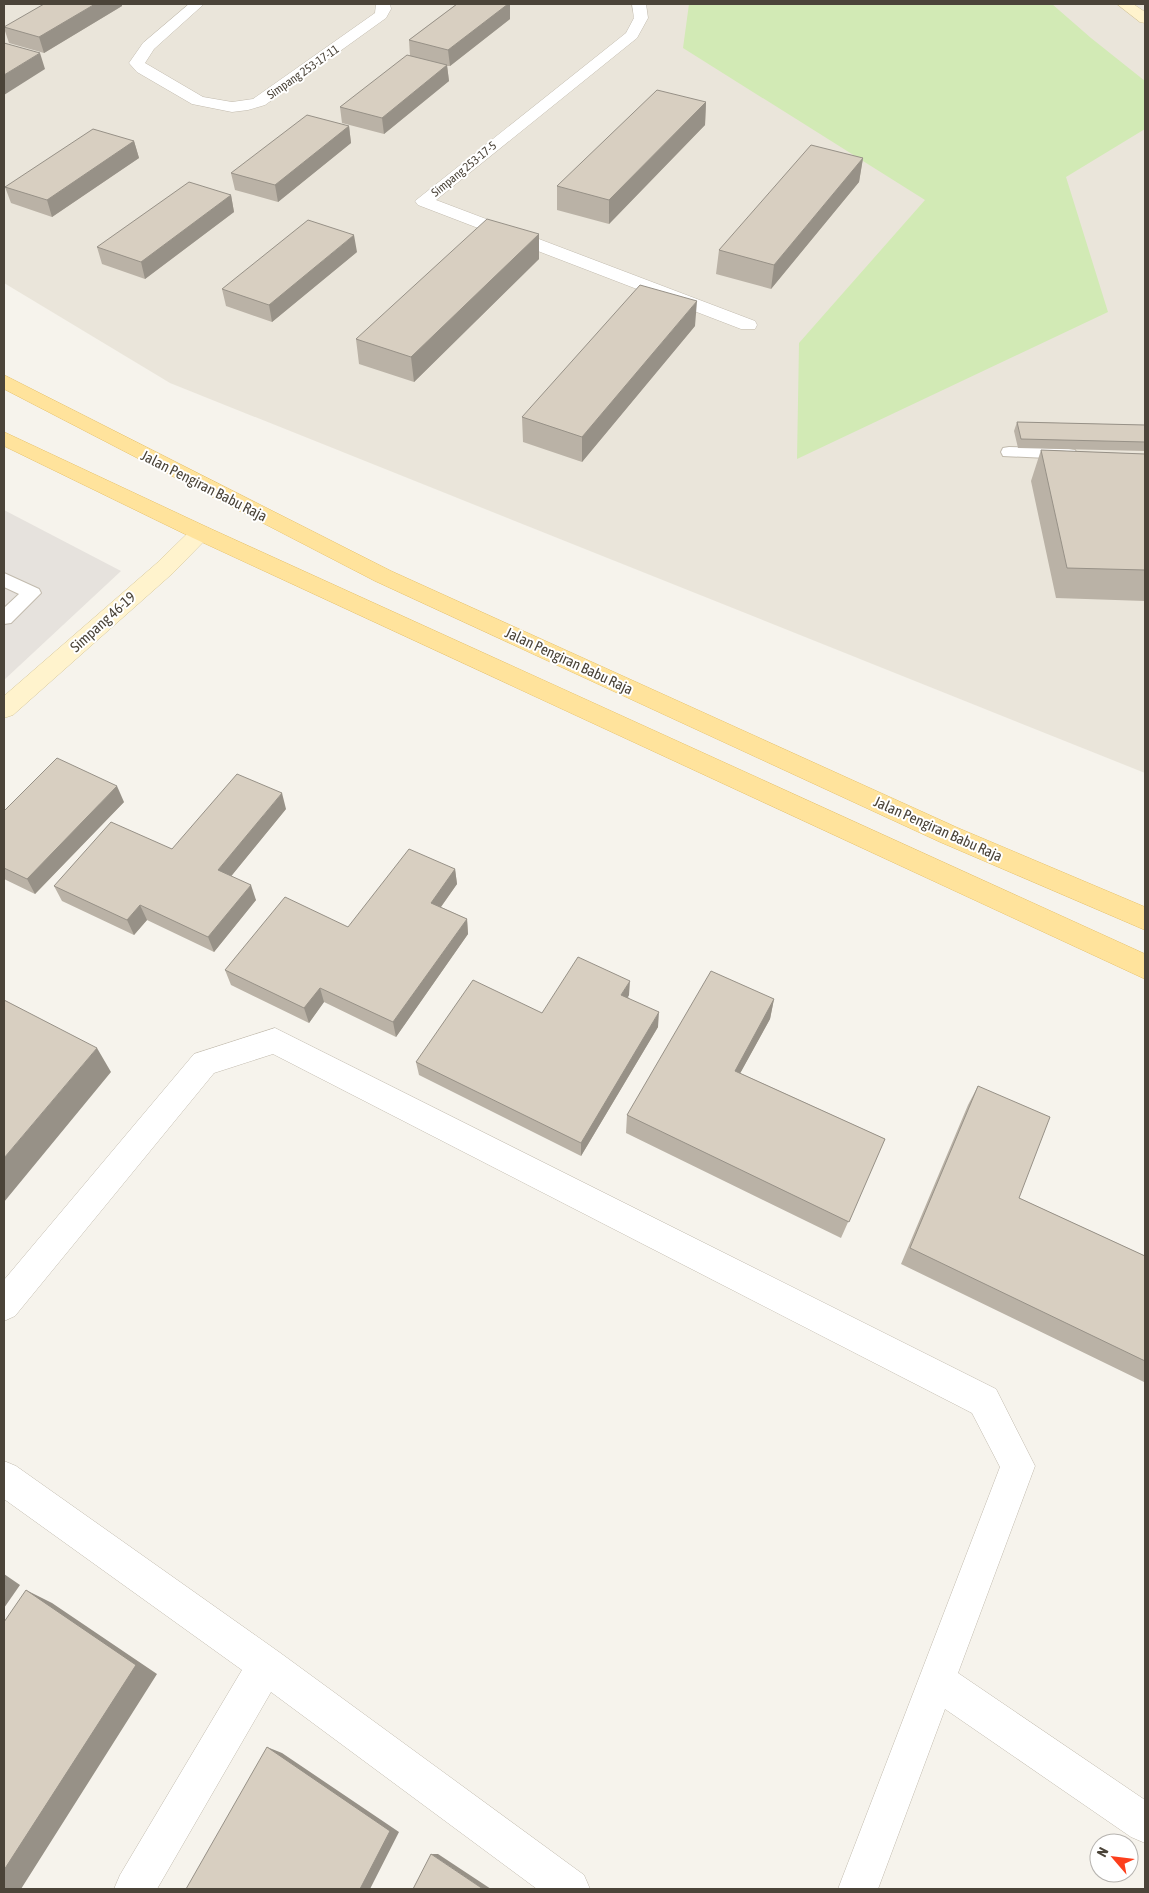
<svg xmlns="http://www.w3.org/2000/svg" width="1149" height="1893" viewBox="0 0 1149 1893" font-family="'Asap Condensed',sans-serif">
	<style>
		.residential { fill: #eae5da }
		.industrial { fill: #e6e2dd }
		.green { fill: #d2eab5 }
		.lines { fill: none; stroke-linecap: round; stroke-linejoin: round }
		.lane-casing { stroke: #c2bbae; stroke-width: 2 }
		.street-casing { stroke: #c2bbae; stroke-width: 1 }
		.secondary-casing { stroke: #d6c79b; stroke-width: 1 }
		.primary-casing { stroke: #e6c16a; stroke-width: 1 }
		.lane { fill: #fff; fill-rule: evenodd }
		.street { fill: #fff; fill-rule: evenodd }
		.secondary { fill: #fff3cd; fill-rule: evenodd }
		.primary { fill: #ffe39c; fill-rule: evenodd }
		.wall { fill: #bab2a6 }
		.shaded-wall { fill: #979187 }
		.building { fill: #d8cfc1; stroke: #979187 }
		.labels { text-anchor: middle; stroke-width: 4; stroke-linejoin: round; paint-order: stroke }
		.far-street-label { font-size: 12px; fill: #4b4439; stroke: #fff }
		.street-label { font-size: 15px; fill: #4b4439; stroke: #fff }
	</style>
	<rect width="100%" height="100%" fill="#f6f3ec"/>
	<!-- residential -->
	<path class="residential" d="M4,4H1145V773L170,383L4,283Z"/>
	<!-- industrial -->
	<path class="industrial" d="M4,510L121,571L4,680Z"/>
	<!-- green -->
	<path class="green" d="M689,4H1052L1091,38L1145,81V129L1066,177L1108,312L797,459L799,343L925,200L683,48Z"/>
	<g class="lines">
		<!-- lane casing -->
		<g class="lane-casing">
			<path id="lane" d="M1009,447L1069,449L1075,450L1077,454L1075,458L1069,459L1003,456L1001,452L1003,448Z
				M4,573L39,589L41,593L11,623L4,624V608L19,594L4,587Z"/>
		</g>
		<!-- street casing -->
		<g class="street-casing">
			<path id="street" d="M189,4H204L154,49L145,63L203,97L232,102L253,99L375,13L376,4H390L391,9L386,18L265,105L248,110L232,112L192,104L137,72L129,63L143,43Z
				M632,4H646L648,18L637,38L436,200L755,321L757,325L755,329H741L418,205L415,201L626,33L634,18Z
				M275,1028L996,1389L1035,1466L958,1673L1145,1800V1843L1131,1837L945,1709L878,1889H838L1000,1467L972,1413L273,1054L214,1073L15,1316L4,1321V1280L194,1054Z
				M4,1461L16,1466L279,1652L584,1875L590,1889H537L271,1692L157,1889H114L120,1875L242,1670L4,1499Z"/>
		</g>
		<!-- secondary casing -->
		<g class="secondary-casing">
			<path id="secondary" d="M1117,4H1133L1145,12V23L1140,22Z
				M201,526L209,528L212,533L173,573L13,715L4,718V696L157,563L193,528Z"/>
		</g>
		<!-- primary casing -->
		<g class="primary-casing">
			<path id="primary" d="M4,375L391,571L958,828L1145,907V930L940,842L375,581L4,389Z
				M4,432L209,528L1145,954V979L193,538L4,446Z"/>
		</g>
		<!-- lane -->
		<use href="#lane" class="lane"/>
		<!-- street -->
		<use href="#street" class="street"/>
		<!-- secondary -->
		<use href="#secondary" class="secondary"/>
		<!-- primary -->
		<use href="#primary" class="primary"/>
	</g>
	<!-- wall -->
	<path class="wall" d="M457,4H510V19L450,66H447L449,81L384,134L342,123L340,107L410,56L409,40Z
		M122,6L44,53L9,43L4,28V27Z
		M706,102L705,125L609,224L557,210V186Z
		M349,126L351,143L278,202L235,190L231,173Z
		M134,141L139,158L52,217L11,203L5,187Z
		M863,158L859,182L771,289L716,274L719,250Z
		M231,195L234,212L145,279L102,264L97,247Z
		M539,234V259L414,382L359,364L356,339Z
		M357,252L272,322L226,306L222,289Z
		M695,326L582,462L523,442L522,417Z
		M1017,422L1145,425V451L1018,448L1014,431Z
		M1041,450L1145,454V601L1056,598L1031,481Z
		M124,802L35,894L4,879V811Z
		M286,809L231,876L256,900L214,952L147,920L134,935L62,901L54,886L172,849Z
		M455,869L457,884L441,907L467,919L468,934L396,1037L324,1002L309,1023L231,985L225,970L348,927Z
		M629,995L628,997L658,1027L581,1156L419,1075L416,1062L542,1013Z
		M774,999L770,1019L740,1073L885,1139L841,1238L626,1133L627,1115Z
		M978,1086L1019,1198L1145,1256V1381L1144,1382L901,1264L968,1105Z"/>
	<!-- shaded-wall -->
	<path class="shaded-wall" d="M95,4H122V6L44,53L39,37Z
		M508,4H510V19L450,66L448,50Z
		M40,53L45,69L4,95V75Z
		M447,65L449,81L384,134L382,118Z
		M706,102L705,125L609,224V200Z
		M349,126L351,143L278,202L275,185Z
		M134,141L139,158L52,217L47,200Z
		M863,158L859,182L771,289L774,265Z
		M231,195L234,212L145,279L141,262Z
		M539,234V259L414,382L411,357Z
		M354,235L357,252L272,322L269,305Z
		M697,301L695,326L582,462V437Z
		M117,786L124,802L35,894L27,879Z
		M282,793L286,809L224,885L218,870Z
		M455,869L457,884L433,918L431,903Z
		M251,885L256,900L214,952L208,937Z
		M140,905L147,920L134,935L127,920Z
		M467,919L468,934L396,1037L393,1022Z
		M630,981L629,995L621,1009V995Z
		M320,988L324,1002L309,1023L304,1008Z
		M774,999L770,1019L731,1090L735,1071Z
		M659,1012L658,1027L581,1156V1143Z
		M97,1048L111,1072L4,1202V1158Z
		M4,1574L20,1585L4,1608Z
		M26,1590L52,1603L157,1674L21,1889H4V1870Z
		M267,1747L282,1753L399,1832L370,1889H360Z
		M431,1854H438L491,1889H483Z"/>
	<!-- building -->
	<path class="building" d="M44,4H95L39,37L4,27Z
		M457,4H508L448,50L409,40Z
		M4,43L40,53L4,75Z
		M407,55L447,65L382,118L340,107Z
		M657,90L706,102L609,200L557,186Z
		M307,115L349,126L275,185L231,173Z
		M93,129L134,141L47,200L5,187Z
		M811,145L863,158L774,265L719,250Z
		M189,182L231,195L141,262L97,247Z
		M487,219L539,234L411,357L356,339Z
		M308,220L354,235L269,305L222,289Z
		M640,285L697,301L582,437L522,417Z
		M1017,422L1145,425V442L1021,439Z
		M1041,450L1145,454V570L1067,568Z
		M57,758L117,786L27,879L4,868V811Z
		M237,774L282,793L218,870L251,885L208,937L140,905L127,920L54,886L111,822L172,849Z
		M409,849L455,869L431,903L467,919L393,1022L320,988L304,1008L225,970L285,897L348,927Z
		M578,957L630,981L621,995L659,1012L581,1143L416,1062L473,980L542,1013Z
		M711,971L774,999L735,1071L885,1139L849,1222L627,1115Z
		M4,1000L97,1048L4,1158Z
		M978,1086L1050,1117L1019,1198L1145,1256V1361L910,1248Z
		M26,1590L136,1665L4,1870V1622Z
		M267,1747L390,1831L360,1889H186Z
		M431,1854L483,1889H413Z"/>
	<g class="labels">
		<!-- far-street labels -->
		<g class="far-street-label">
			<text transform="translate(303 72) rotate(-35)" y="4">Simpang 253-17-11</text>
			<text transform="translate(464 169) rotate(-39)" y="4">Simpang 253-17-5</text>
		</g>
		<!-- street labels -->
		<g class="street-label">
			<text transform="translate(204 486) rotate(27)" y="5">Jalan Pengiran Babu Raja</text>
			<text transform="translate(103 622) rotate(-42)" y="5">Simpang 46-19</text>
			<text transform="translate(569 661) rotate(25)" y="5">Jalan Pengiran Babu Raja</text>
			<text transform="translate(938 829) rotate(24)" y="5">Jalan Pengiran Babu Raja</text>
		</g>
	</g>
	<!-- border -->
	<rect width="1149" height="1893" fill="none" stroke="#4b4439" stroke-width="10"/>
	<!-- north arrow -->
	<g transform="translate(1114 1858) rotate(298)"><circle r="24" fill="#ffffff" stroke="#b7b4b0"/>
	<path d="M0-4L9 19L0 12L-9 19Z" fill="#fc3f1d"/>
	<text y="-8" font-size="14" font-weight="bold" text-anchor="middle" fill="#4b4439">N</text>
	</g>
</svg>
